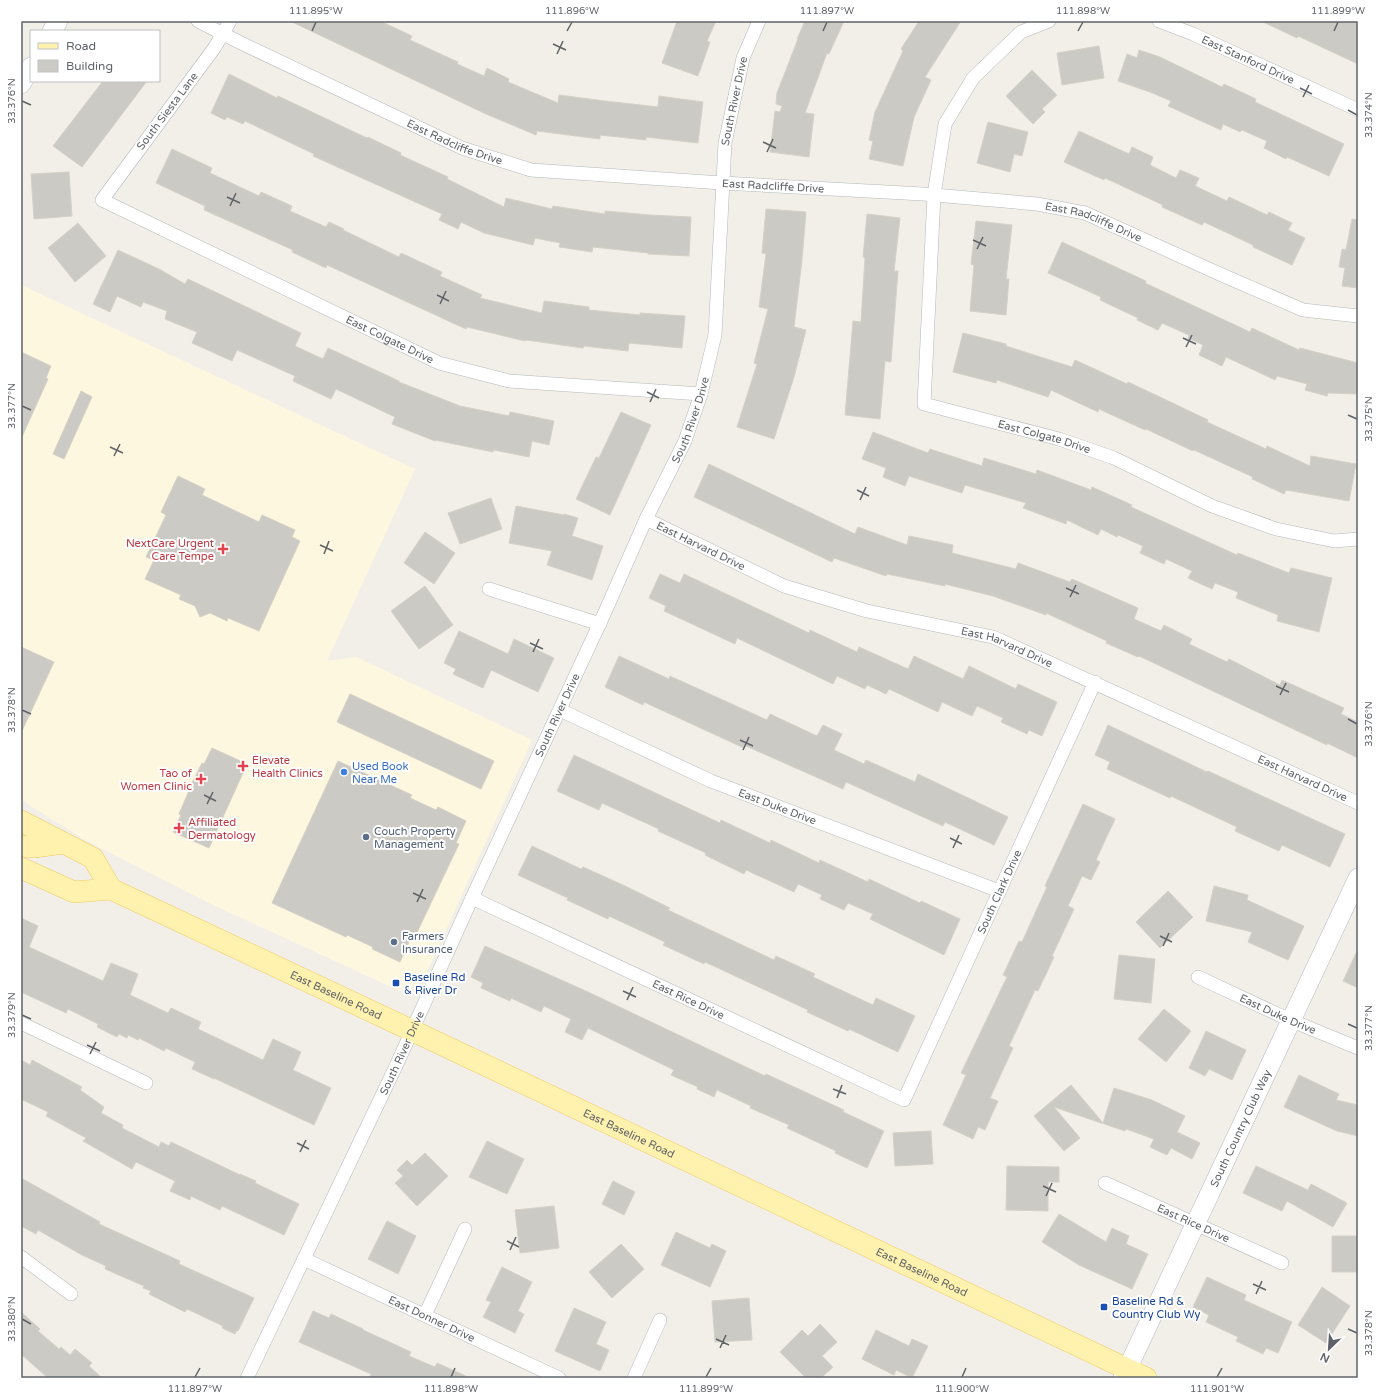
<svg xmlns="http://www.w3.org/2000/svg" width="1379" height="1399" viewBox="0 0 1379 1399" font-family="'Varela Round',sans-serif">
	<style>
		.commercial { fill: #fef7e0 }
		.building { fill: #cccac5; stroke: #d6d1c6 }
		.lines { fill: none; stroke-linecap: round; stroke-linejoin: round }
		.street-casing { stroke: #b5b8bc; stroke-width: 14 }
		.secondary-casing { stroke: #b6babf; stroke-width: 20 }
		.primary-casing { stroke: #f2c960; stroke-width: 22 }
		.street { stroke: #fff; stroke-width: 13 }
		.secondary { stroke: #fff; stroke-width: 19 }
		.primary { stroke: #fff2af; stroke-width: 21 }
		.ticks { fill: none; stroke: #5f6368; stroke-width: 1.5 }
		.health-dot { fill: #e0444e; stroke: #fff; stroke-width: 1.5 }
		.shop-dot { fill: #3f7fe0; stroke: #fff; stroke-width: 1.5 }
		.service-dot { fill: #5c6f8a; stroke: #fff; stroke-width: 1.5 }
		.transit-dot { fill: #1a4fb4; stroke: #fff; stroke-width: 1.5 }
		.labels { text-anchor: middle; stroke-width: 4; stroke-linejoin: round; paint-order: stroke }
		.street-label { font-size: 11px; fill: #5f6368; stroke: #fff }
		.health-label { font-size: 11px; fill: #be3a42; stroke: #fff; text-anchor: end }
		.shop-label { font-size: 11px; fill: #366cbe; stroke: #fff; text-anchor: start }
		.service-label { font-size: 11px; fill: #4e5e75; stroke: #fff; text-anchor: start }
		.transit-label { font-size: 11px; fill: #164399; stroke: #fff; text-anchor: start }
		.neatline { fill: none; stroke: #5f6368; stroke-width: 1.5 }
		.ticks-label { font-size: 10px; text-anchor: middle; fill: #5f6368 }
	</style>
	<rect width="100%" height="100%" fill="#f1efe8"/>
	<!-- commercial -->
	<path class="commercial" d="M21,285L415,469L327,661L356,657L532,740L425,976L418,984L410,989L400,991L211,904L85,840L21,800Z"/>
	<!-- building -->
	<path class="building" d="M290,21H380L412,36L410,40L458,62L457,64L484,76L487,68L509,79L508,82L558,103L559,95L605,101L658,107L659,96L703,102L698,143L646,137V140L600,135V139L537,131L536,135L486,114Z
		M677,21H716L707,41L710,42L698,76L662,63Z
		M805,21H844L829,54L827,53L805,113L814,114L809,157L770,152L775,111L780,112L782,106L776,104L777,93L798,39H797Z
		M919,21H961L925,77L931,80L914,117L903,166L869,159L873,141L869,140L875,112L903,51L901,49Z
		M1261,21H1351L1358,24V64L1298,36L1297,38Z
		M1099,46L1104,78L1062,85L1057,53Z
		M1139,50L1160,57L1222,87L1224,84L1256,99L1255,102L1344,144L1329,176L1287,157L1286,159L1264,148L1267,141L1242,130L1240,132L1223,124L1221,130L1168,106L1171,101L1150,92L1118,81L1127,54L1137,58Z
		M1032,70L1057,95L1042,109L1045,112L1033,124L1006,96Z
		M229,74L277,98L278,96L367,138L368,137L401,153L400,155L448,177L447,179L504,207L506,198L552,209L553,206L605,214V211L650,215L691,217L689,256L648,254V253L593,247L592,252L559,247L560,243L535,238L533,245L484,233L461,222L458,229L439,220L442,214L313,156L314,154L245,121L243,124L227,117L225,120L211,113Z
		M103,81H147L82,167L53,146Z
		M988,122L1028,132L1022,156L1014,154L1010,172L977,163Z
		M1079,131L1129,154L1132,147L1153,157L1150,165L1176,178L1180,170L1199,178L1195,186L1227,201L1229,197L1267,215L1269,212L1292,223L1288,230L1305,238L1292,265L1253,247V245L1204,222L1202,225L1162,207L1163,205L1105,178L1104,180L1064,162Z
		M172,149L212,168L210,173L259,196L261,192L292,206L290,211L326,227L329,222L344,229L343,230L399,257L401,253L442,272L440,276L482,295L480,298L542,313L544,301L589,307V310L640,315V313L685,316L682,348L629,343L628,351L584,346L583,348L526,340L525,341L467,327L466,329L327,265L326,268L292,252L293,250L204,210L205,206L156,183Z
		M69,172L72,216L34,219L31,174Z
		M766,209L806,212L802,260L794,327L806,330L794,377L774,439L737,427L757,364L754,363L768,309L759,307L766,254L762,253Z
		M867,214L900,218L894,271H898L891,362L885,361L880,419L845,415L853,321L861,322L865,258L863,257Z
		M1352,219L1358,220V288L1342,286L1345,268L1339,267L1342,249L1346,250Z
		M976,221L1012,225L1006,279H1009L1006,315L970,311L974,265L971,264Z
		M78,223L106,256L75,282L48,248Z
		M1062,242L1146,281L1145,283L1250,332L1252,328L1299,350L1300,348L1358,363V394L1328,393L1327,396L1305,390L1307,384L1277,376L1275,380L1226,357L1222,366L1199,355L1203,345L1188,338L1189,335L1162,323L1158,330L1137,320L1138,318L1100,300L1101,297L1048,273Z
		M118,250L159,269L185,284L188,279L301,333L295,346L323,359L328,348L399,381V382L460,406L509,416L510,412L554,421L549,445L532,441L529,457L494,450L493,452L435,440V441L392,424L395,417L336,389L331,399L293,381L295,376L237,350L232,361L192,343L197,332L165,319L167,311L143,302L141,307L117,296L110,312L93,304Z
		M963,333L1006,344V346L1072,367L1075,360L1127,384L1128,382L1160,397L1208,420L1207,422L1266,449L1267,446L1310,466L1311,456L1356,464L1349,501L1286,490L1284,494L1252,479L1253,477L1194,450L1193,451L1146,429L1145,430L1099,409L1098,412L1051,390L1048,397L997,380L996,383L953,372Z
		M21,352L51,366L46,378L48,379L21,439Z
		M81,391L92,397L64,459L53,454Z
		M621,412L651,425L610,515L576,499L596,457L599,458Z
		M873,432L928,453L930,449L982,466L984,458L1036,474L1037,470L1091,490L1092,487L1132,505L1131,507L1237,555L1238,553L1289,573L1291,568L1332,578L1319,632L1277,621L1278,615L1236,598L1238,592L1215,583L1212,589L1188,578L1192,571L1166,559L1164,564L1140,553L1143,546L1118,535L1117,537L1101,529L1098,535L1067,520L1066,524L1023,508L1026,503L965,485L962,493L909,476L905,486L883,477L886,468L862,459Z
		M709,464L855,534L858,527L907,545L909,536L953,545L952,553L1016,569L1018,563L1070,582L1072,579L1138,608L1134,619L1161,631L1164,625L1192,639L1189,644L1227,662L1229,659L1280,685L1282,680L1344,708L1341,714L1358,722V758L1327,743V745L1139,656L1138,657L1106,643L1107,641L1046,613V615L993,596L945,584V586L887,574L886,576L834,558L832,562L694,497Z
		M178,476L205,489L202,495L259,522L262,515L295,530L292,537L300,541L259,631L228,618L227,621L210,613L200,617L195,606L179,599L181,595L145,579L154,560L146,557L166,515L161,512Z
		M491,498L502,529L460,544L448,513Z
		M516,506L564,515V514L578,518L572,536L603,546L592,580L547,565L552,551L509,543Z
		M425,532L455,553L434,584L404,563Z
		M660,574L680,583L684,574L809,633L810,630L857,652L859,647L908,669L914,656L963,679L969,666L1016,689L1018,684L1057,702L1042,736L1029,730L1027,734L1001,722L1003,718L977,706L972,716L942,702L938,712L889,689L886,694L867,685L865,689L837,676L833,684L737,638L735,644L664,611L666,606L649,598Z
		M425,586L453,625L419,649L391,611Z
		M459,631L508,654L514,639L554,658L538,692L491,670L483,688L453,674L456,669L444,663Z
		M21,647L54,662L21,733Z
		M619,656L669,679L670,676L767,720L770,714L817,736L823,725L842,734L834,750L864,764L866,760L915,782L918,774L1008,817L994,845L945,822L943,826L846,782L843,789L746,746L744,748L644,702L643,705L605,687Z
		M350,694L494,761L481,789L337,722Z
		M1108,725L1207,772L1208,771L1345,834L1330,867L1282,845L1279,851L1235,831L1237,827L1171,796L1170,798L1107,769L1110,762L1095,755Z
		M212,748L247,764L209,848L173,832L181,815L179,814L193,781L202,763L204,764Z
		M574,755L720,823L721,820L770,843L771,840L819,863L820,860L868,882L869,879L920,903L921,901L960,919L944,955L870,919L873,914L848,903L844,910L820,899L822,895L798,884L794,892L746,870L744,874L705,855L706,853L658,831L659,829L602,803L599,810L557,791Z
		M338,761L412,795L410,798L436,810L438,807L466,821L456,843L459,844L440,884L413,941L410,940L400,962L372,949L373,947L347,935L346,937L272,903Z
		M1083,804L1115,819L1096,860L1100,862L1091,880L1082,876L1068,906L1074,909L1052,956L1054,957L1038,991L1035,990L1009,1046L1013,1048L990,1098L998,1101L985,1130L978,1127L973,1139L943,1125L966,1075L961,1073L1007,977L1003,975L1019,941L1022,942L1047,887L1045,886Z
		M532,846L581,869L583,867L623,885L670,908L668,910L774,960L776,956L815,974L813,977L873,1005L876,998L915,1016L898,1052L849,1029L848,1031L807,1012L808,1010L705,962L704,964L663,945L665,942L609,916L608,919L567,900L568,898L518,875Z
		M1214,886L1248,895L1247,900L1304,926L1288,960L1248,942L1252,932L1206,921Z
		M1168,891L1193,917L1160,948L1136,922Z
		M21,918L38,926L29,947L103,981L111,963L138,974L130,995L168,1013L171,1008L201,1022L198,1029L263,1060L273,1039L301,1052L293,1070L331,1088L314,1125L214,1078V1079L192,1069L195,1062L166,1048L164,1051L139,1038L138,1040L128,1035L127,1038L119,1034L117,1037L97,1027L98,1024L68,1009L66,1013L21,992Z
		M485,946L586,991L765,1076L766,1074L844,1110L843,1112L884,1131L867,1168L835,1153L836,1151L787,1128L789,1125L750,1108L751,1106L717,1090L714,1097L697,1089L698,1087L671,1075L674,1070L588,1028L582,1040L565,1032L571,1019L544,1006L541,1012L511,998L510,1001L481,988L483,983L471,977Z
		M1358,949V988L1343,981Z
		M1119,955L1155,959L1151,1003L1114,999Z
		M1164,1009L1191,1031L1166,1062L1138,1039Z
		M1206,1031L1246,1050L1232,1080L1209,1069L1205,1076L1189,1068Z
		M21,1060L30,1065L32,1060L82,1087L80,1090L104,1107L101,1113L123,1125L122,1128L159,1147L161,1142L169,1146L171,1142L240,1175V1174L256,1181L255,1183L299,1204L284,1235L222,1206L220,1210L191,1196L190,1200L170,1191L175,1181L136,1162L132,1169L83,1141L86,1138L46,1116L48,1112L21,1099Z
		M1299,1075L1339,1094L1336,1100L1358,1105V1136L1337,1131L1284,1107Z
		M1071,1085L1103,1123L1114,1088L1152,1100L1185,1116L1177,1132L1200,1143L1192,1159L1171,1148L1167,1155L1150,1147L1154,1139L1126,1129L1125,1131L1054,1107L1080,1138L1064,1151L1034,1116Z
		M931,1131L933,1164L895,1166L893,1133Z
		M487,1141L524,1159L507,1194L469,1177Z
		M425,1153L448,1176L417,1206L395,1183L403,1176L397,1170L407,1160L412,1165Z
		M1007,1166L1059,1167V1182H1048V1211L1006,1210Z
		M1256,1166L1308,1190L1311,1184L1347,1203L1333,1227L1287,1201L1282,1211L1243,1193Z
		M21,1178L100,1222L99,1224L180,1261L179,1264L254,1298L238,1331L237,1330L235,1334L222,1328L223,1326L187,1309L185,1312L149,1294L151,1291L143,1288L144,1286L105,1269L106,1266L82,1255L38,1230L36,1234L21,1226Z
		M613,1181L635,1192L624,1215L602,1204Z
		M554,1206L559,1248L520,1253L515,1210Z
		M1059,1214L1106,1242L1112,1228L1129,1236L1126,1244L1148,1254L1132,1289L1079,1265L1042,1242Z
		M387,1221L416,1236L398,1274L368,1259Z
		M676,1232L710,1248L712,1244L726,1251L710,1287L661,1265Z
		M1332,1236H1358V1272H1332Z
		M621,1244L644,1269L612,1298L589,1272Z
		M502,1267L532,1282L518,1311L524,1314L515,1333L483,1317L491,1302L486,1300Z
		M1207,1277L1246,1295L1244,1300L1292,1322L1278,1353L1266,1348L1263,1354L1236,1341L1238,1337L1206,1322L1209,1315L1193,1307Z
		M1322,1287L1350,1306L1326,1343L1298,1325Z
		M749,1298L752,1340L715,1342L712,1301Z
		M574,1308L606,1322L596,1344L609,1350L600,1371L555,1351Z
		M313,1311L329,1318L331,1314L363,1329V1330L411,1352L409,1356L435,1367L437,1363L470,1378H369L371,1374L299,1342Z
		M21,1312L40,1329L38,1331L59,1349L61,1347L70,1355L75,1349L92,1363L89,1366L102,1378H48L21,1354Z
		M820,1324L837,1342L822,1356L833,1367L821,1378H806L780,1352L802,1330L808,1336Z
		M876,1330L909,1346L912,1339L928,1346L912,1378L896,1370L894,1375L862,1359Z"/>
	<g class="lines">
		<!-- street casing -->
		<g class="street-casing">
			<g id="street">
				<path id="s1" d="M198,21L241,43L462,148L531,170L722,183L923,194L1037,204L1085,213L1222,275L1303,310L1358,316"/>
				<path id="s2" d="M230,21L215,47L102,200L439,363L509,381L701,394"/>
				<path id="s3" d="M1049,21L1021,32L973,78L945,124L934,195L924,404L1059,439L1114,458L1212,506L1276,529L1334,541L1358,539"/>
				<path id="s4" d="M1159,21L1193,34L1358,110"/>
				<path id="s5" d="M646,519L784,586L867,611L993,637L1358,803"/>
				<path d="M489,589L600,624"/>
				<path id="s6" d="M560,710L711,781L999,891"/>
				<path id="s7" d="M472,898L904,1100L1095,682"/>
				<path id="s8" d="M1198,977L1290,1020L1358,1048"/>
				<path d="M21,1023L146,1083"/>
				<path id="s9" d="M1105,1183L1282,1263"/>
				<path d="M21,1257L71,1294"/>
				<path id="s10" d="M304,1259L559,1378"/>
				<path d="M425,1315L465,1229"/>
				<path id="s11" d="M247,1378L396,1066L472,898L605,612L646,519L685,441L701,394L715,335L725,143L743,58L759,21"/>
				<path d="M634,1378L660,1320"/>
			</g>
		</g>
		<!-- secondary casing -->
		<g class="secondary-casing">
			<g id="secondary">
				<path d="M52,31L58,21"/>
				<path d="M21,84L31,67"/>
				<path id="s12" d="M1123,1378L1358,878"/>
			</g>
		</g>
		<!-- primary casing -->
		<g class="primary-casing">
			<g id="primary">
				<path d="M21,821L93,858L111,889"/>
				<path d="M21,846L34,847L63,843"/>
				<path id="s13" d="M21,868L74,892L111,889L411,1030L1146,1378"/>
			</g>
		</g>
		<!-- street -->
		<use href="#street" class="street"/>
		<!-- secondary -->
		<use href="#secondary" class="secondary"/>
		<!-- primary -->
		<use href="#primary" class="primary"/>
	</g>
	<!-- ticks -->
	<path class="ticks" d="M312,31L316,22M567,31L572,22M823,31L827,22M1078,31L1083,22M1334,31L1338,22M553,44L566,50M557,54L563,41M1300,88L1312,94M1303,97L1309,85M22,101L31,105M1348,110L1357,115M763,142L776,148M767,152L773,139M227,197L240,203M230,206L236,193M973,240L986,246M977,249L983,237M437,295L449,301M440,304L446,291M1183,338L1196,344M1186,347L1192,335M647,392L659,398M650,402L656,389M22,406L31,410M1348,415L1357,419M110,447L123,453M114,456L120,444M857,490L869,496M860,500L866,487M320,545L333,551M324,554L329,541M1066,588L1079,594M1070,597L1076,585M530,643L543,649M533,652L539,639M1276,686L1289,692M1280,695L1286,683M22,710L31,714M1348,719L1357,724M740,740L753,746M743,750L749,737M204,795L216,801M207,804L213,792M950,838L962,844M953,848L959,835M413,893L426,899M417,902L423,889M1160,936L1172,942M1163,946L1169,933M623,991L636,997M627,1000L633,987M22,1015L31,1019M1348,1024L1357,1028M87,1045L100,1051M90,1054L96,1042M833,1089L846,1094M837,1098L842,1085M297,1143L309,1149M300,1152L306,1140M1043,1186L1056,1192M1046,1196L1052,1183M507,1241L519,1247M510,1250L516,1237M1253,1284L1266,1290M1256,1294L1262,1281M22,1319L31,1324M1348,1329L1357,1333M716,1339L729,1345M720,1348L726,1335M195,1377L200,1368M451,1377L455,1368M706,1377L711,1368M962,1377L966,1368M1217,1377L1222,1368"/>
	<!-- markers -->
	<g class="health-dot">
		<path d="M221 543h4v4h4v4h-4v4h-4v-4h-4v-4h4z"/>
		<path d="M241 760h4v4h4v4h-4v4h-4v-4h-4v-4h4z"/>
		<path d="M199 773h4v4h4v4h-4v4h-4v-4h-4v-4h4z"/>
		<path d="M177 822h4v4h4v4h-4v4h-4v-4h-4v-4h4z"/>
	</g>
	<circle class="shop-dot" cx="344" cy="772" r="4"/>
	<g class="service-dot">
		<circle cx="366" cy="837" r="4"/>
		<circle cx="394" cy="942" r="4"/>
	</g>
	<g class="transit-dot">
		<rect x="392" y="979" width="8" height="8" rx="2"/>
		<rect x="1100" y="1303" width="8" height="8" rx="2"/>
	</g>
	<g class="labels">
		<!-- street labels -->
		<g class="street-label">
			<text dy="4" stroke="none"><textPath href="#s4" startOffset="97">East Stanford Drive</textPath></text>
			<text dy="4" stroke="none"><textPath href="#s11" startOffset="1380">South River Drive</textPath></text>
			<text transform="translate(167 111) rotate(-53)" y="4">South Siesta Lane</text>
			<text dy="4" stroke="none"><textPath href="#s1" startOffset="284">East Radcliffe Drive</textPath></text>
			<text dy="4" stroke="none"><textPath href="#s1" startOffset="608">East Radcliffe Drive</textPath></text>
			<text dy="4" stroke="none"><textPath href="#s1" startOffset="932">East Radcliffe Drive</textPath></text>
			<text dy="4" stroke="none"><textPath href="#s2" startOffset="540">East Colgate Drive</textPath></text>
			<text dy="4" stroke="none"><textPath href="#s11" startOffset="1056">South River Drive</textPath></text>
			<text dy="4" stroke="none"><textPath href="#s3" startOffset="556">East Colgate Drive</textPath></text>
			<text dy="4" stroke="none"><textPath href="#s5" startOffset="61">East Harvard Drive</textPath></text>
			<text dy="4" stroke="none"><textPath href="#s5" startOffset="385">East Harvard Drive</textPath></text>
			<text dy="4" stroke="none"><textPath href="#s11" startOffset="732">South River Drive</textPath></text>
			<text dy="4" stroke="none"><textPath href="#s5" startOffset="709">East Harvard Drive</textPath></text>
			<text dy="4" stroke="none"><textPath href="#s6" startOffset="238">East Duke Drive</textPath></text>
			<text dy="4" stroke="none"><textPath href="#s7" startOffset="706">South Clark Drive</textPath></text>
			<text dy="4" stroke="none"><textPath href="#s13" startOffset="344">East Baseline Road</textPath></text>
			<text dy="4" stroke="none"><textPath href="#s7" startOffset="239">East Rice Drive</textPath></text>
			<text dy="4" stroke="none"><textPath href="#s8" startOffset="88">East Duke Drive</textPath></text>
			<text dy="4" stroke="none"><textPath href="#s11" startOffset="360">South River Drive</textPath></text>
			<text dy="4" stroke="none"><textPath href="#s12" startOffset="276">South Country Club Way</textPath></text>
			<text dy="4" stroke="none"><textPath href="#s13" startOffset="668">East Baseline Road</textPath></text>
			<text dy="4" stroke="none"><textPath href="#s9" startOffset="97">East Rice Drive</textPath></text>
			<text dy="4" stroke="none"><textPath href="#s13" startOffset="992">East Baseline Road</textPath></text>
			<text dy="4" stroke="none"><textPath href="#s10" startOffset="141">East Donner Drive</textPath></text>
		</g>
		<!-- health labels -->
		<g class="health-label">
			<text x="214" y="547">NextCare Urgent<tspan x="214" dy="13">Care Tempe</tspan></text>
			<text x="252" y="764" text-anchor="start">Elevate<tspan x="252" dy="13">Health Clinics</tspan></text>
			<text x="192" y="777">Tao of<tspan x="192" dy="13">Women Clinic</tspan></text>
			<text x="188" y="826" text-anchor="start">Affiliated<tspan x="188" dy="13">Dermatology</tspan></text>
		</g>
		<!-- shop labels -->
		<g class="shop-label">
			<text x="352" y="770">Used Book<tspan x="352" dy="13">Near Me</tspan></text>
		</g>
		<!-- service labels -->
		<g class="service-label">
			<text x="374" y="835">Couch Property<tspan x="374" dy="13">Management</tspan></text>
			<text x="402" y="940">Farmers<tspan x="402" dy="13">Insurance</tspan></text>
		</g>
		<!-- transit labels -->
		<g class="transit-label">
			<text x="404" y="981">Baseline Rd<tspan x="404" dy="13">&amp; River Dr</tspan></text>
			<text x="1112" y="1305">Baseline Rd &amp;<tspan x="1112" dy="13">Country Club Wy</tspan></text>
		</g>
	</g>
	<!-- border -->
	<rect width="1379" height="1399" fill="none" stroke="#ffffff" stroke-width="44"/>
	<!-- legend -->
	<rect x="30" y="30" width="130" height="52" fill="#ffffff" stroke="#bfc1c3"/>
	<rect x="38" y="43" width="20" height="6" fill="#fff2af" stroke="#bfc1c3"/>
	<text x="66" y="50" font-size="12" fill="#5f6368">Road</text>
	<rect x="38" y="60" width="20" height="12" fill="#cccac5" stroke="#bfc1c3"/>
	<text x="66" y="70" font-size="12" fill="#5f6368">Building</text>
	<!-- north arrow -->
	<g transform="translate(1329 1349) rotate(205)" stroke="#ffffff" stroke-width="3" paint-order="stroke">
	<path d="M0-3L7 15L0 10L-7 15Z" fill="#5f6368"/>
	<text y="-6" font-size="11" font-weight="bold" text-anchor="middle" fill="#5f6368">N</text>
	</g>
	<rect x="22" y="22" width="1335" height="1355" class="neatline"/>
	<g class="ticks-label">
		<text x="316" y="14">111.895°W</text>
		<text x="572" y="14">111.896°W</text>
		<text x="827" y="14">111.897°W</text>
		<text x="1083" y="14">111.898°W</text>
		<text x="1338" y="14">111.899°W</text>
		<text transform="translate(11 101) rotate(-90)" y="4">33.376°N</text>
		<text transform="translate(1368 115) rotate(-90)" y="4">33.374°N</text>
		<text transform="translate(11 406) rotate(-90)" y="4">33.377°N</text>
		<text transform="translate(1368 419) rotate(-90)" y="4">33.375°N</text>
		<text transform="translate(11 710) rotate(-90)" y="4">33.378°N</text>
		<text transform="translate(1368 724) rotate(-90)" y="4">33.376°N</text>
		<text transform="translate(11 1015) rotate(-90)" y="4">33.379°N</text>
		<text transform="translate(1368 1028) rotate(-90)" y="4">33.377°N</text>
		<text transform="translate(11 1319) rotate(-90)" y="4">33.380°N</text>
		<text transform="translate(1368 1333) rotate(-90)" y="4">33.378°N</text>
		<text x="195" y="1392">111.897°W</text>
		<text x="451" y="1392">111.898°W</text>
		<text x="706" y="1392">111.899°W</text>
		<text x="962" y="1392">111.900°W</text>
		<text x="1217" y="1392">111.901°W</text>
	</g>
</svg>
